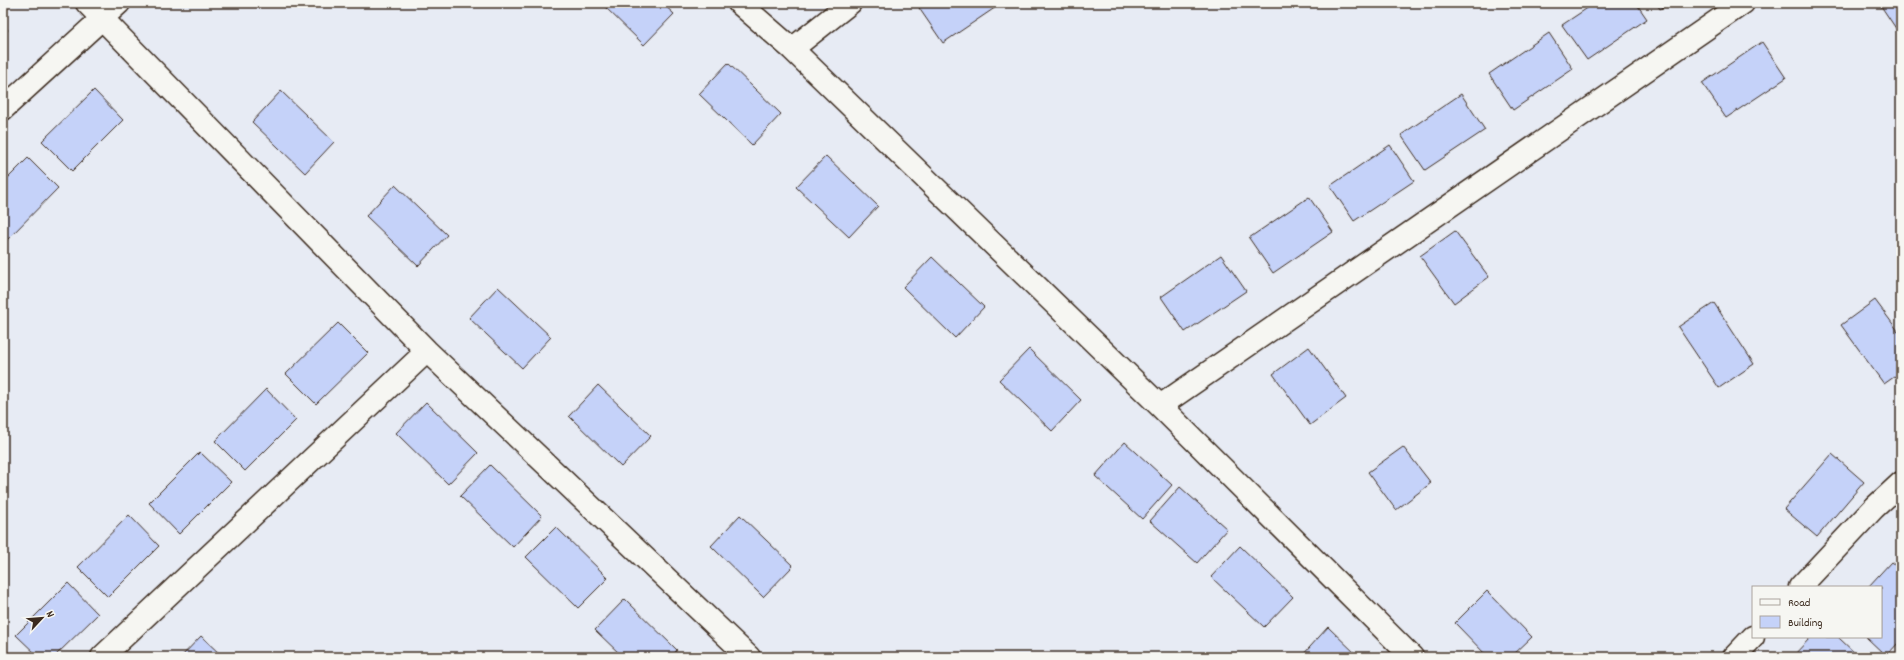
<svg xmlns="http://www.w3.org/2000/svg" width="1904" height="660" viewBox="0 0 1904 660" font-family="Dekko,sans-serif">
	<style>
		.building { fill: #c5d2f9; stroke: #3b2a1e }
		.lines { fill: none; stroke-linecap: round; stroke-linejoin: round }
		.minor-casing { stroke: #3b2a1e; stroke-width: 25 }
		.minor { stroke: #f6f6f2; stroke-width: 22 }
	</style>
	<rect width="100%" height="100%" fill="#e7ebf4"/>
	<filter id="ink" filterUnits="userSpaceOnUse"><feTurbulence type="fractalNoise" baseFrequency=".025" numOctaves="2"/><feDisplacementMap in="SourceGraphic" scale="8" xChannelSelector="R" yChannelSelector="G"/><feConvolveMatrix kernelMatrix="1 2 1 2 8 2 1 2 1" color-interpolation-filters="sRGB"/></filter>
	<g filter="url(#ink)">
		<!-- building -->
		<path class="building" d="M601,3H662L674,14L644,45Z
			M926,3H1002L943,43L919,8Z
			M1595,3H1636L1647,19L1587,60L1562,25Z
			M1656,3H1670L1660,9Z
			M1879,3H1901V32L1899,33Z
			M3,25L8,30L3,35Z
			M1549,33L1573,69L1513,110L1489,74Z
			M1762,42L1786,78L1726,118L1702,83Z
			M728,63L781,114L752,145L699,94Z
			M94,90L123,120L72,171L42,141Z
			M281,91L334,142L305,173L252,122Z
			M1461,94L1485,130L1425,170L1401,135Z
			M1390,145L1414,181L1354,221L1330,186Z
			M826,156L878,206L849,237L796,187Z
			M28,158L58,188L7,240L3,236V183Z
			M395,185L447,235L418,266L366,216Z
			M1309,197L1333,232L1273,273L1249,238Z
			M1455,231L1489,277L1454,303L1420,256Z
			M1221,255L1246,291L1185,332L1161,297Z
			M932,257L984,307L955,338L903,287Z
			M498,287L551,337L522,368L469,318Z
			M1875,300L1901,335V372L1884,384L1841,325Z
			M1714,303L1754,364L1719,388L1678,327Z
			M338,323L368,353L316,404L286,374Z
			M1309,347L1346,398L1310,425L1273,374Z
			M1029,349L1081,400L1052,431L999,380Z
			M598,385L651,436L621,467L569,416Z
			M266,389L296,420L245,471L215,441Z
			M426,402L478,453L448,484L396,433Z
			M1125,442L1172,485L1142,519L1095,476Z
			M1403,447L1431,483L1396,510L1368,472Z
			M200,452L231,482L179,534L149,503Z
			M1832,454L1864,482L1817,537L1784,509Z
			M490,465L542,516L513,547L460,496Z
			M1180,487L1227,529L1197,563L1150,521Z
			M129,515L159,546L108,597L78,567Z
			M740,515L793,566L763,597L711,546Z
			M556,527L608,578L578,608L526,557Z
			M1240,546L1293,597L1264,627L1211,577Z
			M1891,562L1901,570V640L1886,656L1866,637H1881V587H1868Z
			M68,583L98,614L54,657H39L16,635Z
			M1487,591L1532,637L1511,657H1488L1455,623Z
			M625,599L677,650L671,657H623L595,630Z
			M1328,627L1359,657H1301Z
			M201,636L223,657H181Z
			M1811,637H1838L1859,657H1792Z"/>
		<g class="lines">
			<!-- minor casing -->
			<g class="minor-casing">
				<path id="minor" d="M87,3L427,351L749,657
					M739,3L792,49L1160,406L1412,657
					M792,49L850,3
					M3,109L119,3
					M1160,406L1743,3
					M1800,587L1874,508L1901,483
					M102,657L427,351
					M1734,657L1753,637"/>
			</g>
			<!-- minor -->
			<use href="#minor" class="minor"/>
		</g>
	</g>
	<!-- margin -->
	<rect width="1904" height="660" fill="none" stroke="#f6f6f2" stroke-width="16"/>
	<rect x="8" y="8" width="1888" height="644" fill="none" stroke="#3b2a1e" stroke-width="1.5" filter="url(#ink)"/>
	<!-- legend -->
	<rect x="1752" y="586" width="130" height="52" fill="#f6f6f2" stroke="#aba49d"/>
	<rect x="1760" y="599" width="20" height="6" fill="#f6f6f2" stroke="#aba49d"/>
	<text x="1788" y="606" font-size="12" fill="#3b2a1e">Road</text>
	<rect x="1760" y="616" width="20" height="12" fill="#c5d2f9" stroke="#aba49d"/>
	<text x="1788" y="626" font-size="12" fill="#3b2a1e">Building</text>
	<!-- north arrow -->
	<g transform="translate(42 618) rotate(64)" stroke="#f6f6f2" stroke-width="3" paint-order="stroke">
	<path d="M0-3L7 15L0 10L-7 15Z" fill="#3b2a1e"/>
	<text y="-6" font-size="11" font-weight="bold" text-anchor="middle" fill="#3b2a1e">N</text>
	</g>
</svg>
